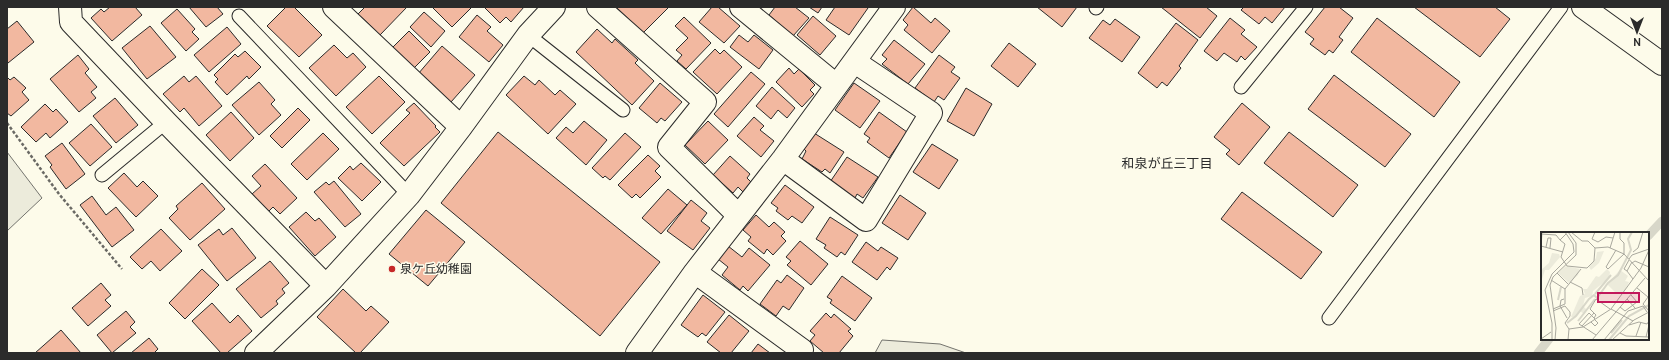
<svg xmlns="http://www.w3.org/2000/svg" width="1669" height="360" viewBox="0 0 1669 360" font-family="Cabin,'Noto Sans JP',sans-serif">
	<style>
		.green { fill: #ecebdb; stroke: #74746e }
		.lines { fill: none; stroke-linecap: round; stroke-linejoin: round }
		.stream { stroke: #d8d7c9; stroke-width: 9 }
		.building { fill: #f2b8a0; stroke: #2b2b2b }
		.service-casing { stroke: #2b2b2b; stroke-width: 15 }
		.minor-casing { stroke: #2b2b2b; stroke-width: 24 }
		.path { stroke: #6a6964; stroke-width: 2.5; stroke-dasharray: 3 2; stroke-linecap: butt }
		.service { stroke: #fdfbea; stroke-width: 13 }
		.minor { stroke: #fdfbea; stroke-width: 22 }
		.poi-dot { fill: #c62828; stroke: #fdfbea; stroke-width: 1.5 }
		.labels { text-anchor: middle; stroke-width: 3; stroke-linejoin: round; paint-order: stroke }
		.poi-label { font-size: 12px; fill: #2b2b2b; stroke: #fdfbea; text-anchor: start }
		.neighbourhood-label { font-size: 13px; fill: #2b2b2b; stroke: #fdfbea }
		.inset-river { fill: none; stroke: #d8d7c9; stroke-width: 2 }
		.inset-road { fill: none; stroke: #a9a89e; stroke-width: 1 }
		.view { fill: #c2185b; fill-opacity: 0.15; stroke: #c2185b; stroke-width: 2 }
		.inset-edge { fill: none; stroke: #2b2b2b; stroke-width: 2 }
	</style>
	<rect width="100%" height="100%" fill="#fdfbea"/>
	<!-- green -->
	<path class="green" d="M7,152L42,198L7,231Z
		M882,340L940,344L966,353H875Z"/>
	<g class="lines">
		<!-- stream -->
		<path class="stream" d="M1648,236L1662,221
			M1538,353L1549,339"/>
	</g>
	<!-- building -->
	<path class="building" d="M110,7H135L142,15L112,41L91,18L101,9L104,12Z
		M189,7H217L223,14L206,27Z
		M286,7H294L322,35L299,57L267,26Z
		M365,7H407L380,35L358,14Z
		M432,7H472L452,27Z
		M486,7H524L511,22L506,17L500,23L485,8Z
		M616,7H667L668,8L643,33Z
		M712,7H718L740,26L724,43L699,22Z
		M775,7H795L809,18L793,36L769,15Z
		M809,7H822L818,13Z
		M835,7H866L868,8L849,35L826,20Z
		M913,7L931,23L935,18L950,31L932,53L904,30L908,25L903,20Z
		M1037,7H1077L1062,27Z
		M1161,7H1206L1217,16L1200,38Z
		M1244,7H1285L1272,23L1265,17L1259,24L1241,10Z
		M1325,7H1339L1353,18L1339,37L1343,40L1333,53L1329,50L1325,55L1310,44L1314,39L1305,32Z
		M1414,7H1495L1510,19L1480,57Z
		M177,9L195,29L192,32L199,39L186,51L161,23Z
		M424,12L445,31L431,47L410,27Z
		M477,15L491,27L487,31L503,45L489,62L459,37Z
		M813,16L836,36L820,55L797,35Z
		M684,17L711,43L686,69L677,61L682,55L676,50L688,38L675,26Z
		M1230,18L1245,30L1241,34L1257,47L1245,60L1241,56L1237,62L1224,53L1217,61L1204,51Z
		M1377,18L1460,82L1434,117L1351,52Z
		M1115,19L1140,37L1122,62L1089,38L1103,20L1110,25Z
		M17,21L34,42L8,63L7,61V29Z
		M1176,23L1198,40L1179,66L1181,68L1167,86L1162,82L1157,88L1138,73Z
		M150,26L176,57L147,79L122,48Z
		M227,27L241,44L209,72L194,55Z
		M597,29L612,43L615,39L638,60L635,63L654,81L632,105L576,52Z
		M409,31L430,52L413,69L391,49Z
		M739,35L748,42L754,35L773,50L759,69L730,47Z
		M894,40L925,64L908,84L882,64L887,59L882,55Z
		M1009,43L1036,64L1018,87L991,66Z
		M334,45L347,58L353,53L366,67L336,96L309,68Z
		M442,46L475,75L451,102L418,74Z
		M715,49L720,54L724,50L742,67L717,94L693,72Z
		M245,51L261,67L249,79L247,76L227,95L215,82L218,79L214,75L235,54L238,57Z
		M78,55L89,69L85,73L97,87L91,92L96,98L79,112L50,79Z
		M939,55L955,67L951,72L960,78L944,100L938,96L934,102L915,88Z
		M789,68L794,74L799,69L815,85L810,90L814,94L802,107L776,82Z
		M751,72L765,84L728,127L714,114Z
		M1334,75L1411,134L1385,167L1308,109Z
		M184,76L189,82L196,76L222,106L199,126L184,108L180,112L163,94Z
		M379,76L405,102L372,134L346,107Z
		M524,76L535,85L539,80L555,95L560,90L576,104L548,134L506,95Z
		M7,77L10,80L14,77L26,88L22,92L29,100L11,116L7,113Z
		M259,82L275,100L271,104L281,115L259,135L232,105Z
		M660,83L682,102L665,121L661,118L657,123L639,108Z
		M854,83L880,101L860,128L835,110Z
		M772,87L795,108L787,118L778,110L771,119L756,106Z
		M966,88L992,104L974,136L947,121Z
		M115,98L138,125L116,143L93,116Z
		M414,103L436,126L435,127L440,132L404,166L380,143L410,113L406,110Z
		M1242,103L1270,127L1239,165L1226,154L1230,150L1214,137Z
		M45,104L53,112L56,109L68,122L50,138L46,133L36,142L21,127Z
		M298,108L310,120L282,148L270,136Z
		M231,112L254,138L230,161L206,135Z
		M879,112L907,132L889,158L867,142L870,138L864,134Z
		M754,117L764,126L760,130L774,141L761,157L737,136Z
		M584,121L607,140L586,165L556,138L566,127L573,133Z
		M708,121L728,140L705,164L685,145Z
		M91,124L112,147L90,166L69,143Z
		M498,132L660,262L600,336L441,203Z
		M1289,132L1358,185L1333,217L1264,163Z
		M323,133L339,149L307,180L291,164Z
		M625,133L641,147L610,180L605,176L603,178L592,168Z
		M814,133L844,152L830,173L825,169L822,172L802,159L806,151L804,149Z
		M62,143L85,174L66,189L50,167L52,165L45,156Z
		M932,144L958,160L939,189L913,172Z
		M648,155L660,166L655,171L661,177L640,198L636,194L632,198L618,185Z
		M730,156L750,174L747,178L751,182L743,192L738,187L733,193L713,175Z
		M847,157L878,177L863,198L857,194L855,198L830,182Z
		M361,163L381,182L362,201L338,178L350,166L353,170Z
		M265,164L297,198L280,214L273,207L268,212L252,194L261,186L252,176Z
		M124,173L137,187L143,181L158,196L136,217L108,188Z
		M334,181L361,214L345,227L314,192L326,182L329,185Z
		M202,183L225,209L190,240L169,218L178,209L176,206Z
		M785,185L814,207L802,223L792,216L788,220L776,211L778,208L771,203Z
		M668,189L687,205L661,234L642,218Z
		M1242,192L1322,252L1301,279L1221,219Z
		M900,195L926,213L908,240L882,223Z
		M92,196L106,215L116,207L134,230L112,247L80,205Z
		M691,200L707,213L701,221L710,228L693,250L667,231Z
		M426,210L465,242L428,286L389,254Z
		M306,212L315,221L319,218L336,237L315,256L289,227Z
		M756,215L769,227L774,222L785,232L781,236L786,241L773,255L767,249L764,254L748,241L751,237L743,230Z
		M830,217L858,235L845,255L841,252L837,257L824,248L826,245L816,239Z
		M232,228L256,258L227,281L198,245L219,229L223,235Z
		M161,229L182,251L160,271L151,261L142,269L130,257Z
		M800,241L828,264L811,285L787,265L791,261L786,257Z
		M866,242L878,251L881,247L898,258L890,270L887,267L877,280L852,262Z
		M728,246L742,257L749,248L770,265L748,291L743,286L740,290L722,275L728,267L718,259Z
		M270,261L289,283L282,289L285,293L276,301L278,304L261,318L236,289Z
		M202,269L219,285L185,319L169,303Z
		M787,275L804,288L789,310L783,306L776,316L760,304L777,280L781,283Z
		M842,276L872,298L855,321L830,303L832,300L827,297Z
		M101,283L111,295L105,300L111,306L88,326L72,308Z
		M343,289L366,311L371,306L389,322L360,353H356L317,317Z
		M703,295L725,312L706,336L702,333L698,337L681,325Z
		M212,303L230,323L238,315L252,331L227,353H221L192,321Z
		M126,311L135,322L130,327L136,333L112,353L97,335Z
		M826,313L831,318L834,314L851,329L848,331L853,336L839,353H824L810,341L815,335L810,331Z
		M729,315L749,331L731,353H721L707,342Z
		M61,330L81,353H35Z
		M149,338L158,349L154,353H131Z
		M758,344L770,353H751Z"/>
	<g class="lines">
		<!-- service casing -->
		<g class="service-casing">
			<path id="service" d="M1096,8L1097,7
				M239,16L409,195
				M528,35L623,110
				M1241,87L1306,7
				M102,175L166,122
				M1329,318L1561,7"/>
		</g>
		<!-- minor casing -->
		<g class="minor-casing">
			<path id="minor" d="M70,7L71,22L166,122L326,286
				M334,7L461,127
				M598,7L705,102L669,147L738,215
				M741,7L836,85
				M1583,7L1662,64
				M783,159L866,220L931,113L855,62
				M695,272L802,350
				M256,353L326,286L409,195L461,127L528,35L554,7
				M637,353L695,272L783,159L894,7"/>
		</g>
		<!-- path -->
		<path class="path" d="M7,123L59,194L122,269"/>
		<!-- service -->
		<use href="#service" class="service"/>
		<!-- minor -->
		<use href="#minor" class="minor"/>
	</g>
	<!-- markers -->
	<circle class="poi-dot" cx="392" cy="269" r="4"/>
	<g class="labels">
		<!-- poi labels -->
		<g class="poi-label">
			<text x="400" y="273">泉ケ丘幼稚園</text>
		</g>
		<!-- neighbourhood labels -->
		<g class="neighbourhood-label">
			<text x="1167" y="168">和泉が丘三丁目</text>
		</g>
	</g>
	<!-- overview -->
	<g transform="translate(1541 232)">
		<rect width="108" height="108" fill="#fdfbea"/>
		<path d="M63,19L58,31L50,38L48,35L55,26L56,20ZM11,21L18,22L19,25L8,38H4L0,50V38L8,31ZM25,34L39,37L37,43L28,51L17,41ZM66,37L69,40L68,46L52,59L51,64L44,66L42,74L46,78L43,82L39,79L33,86L30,85L39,64L44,62L42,57H46L55,44L58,45ZM79,38L87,44L84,49L88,50L83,60L75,61L66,52Z" fill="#ecebdb"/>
		<path class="inset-river" d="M54,62L70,43M17,68L20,55M37,89L54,67M26,91L35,84L48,67L53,63L56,66L67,51L77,43L90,18L87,7L91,0M70,101L81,88M68,108L88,84L108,73"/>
		<path class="inset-road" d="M30,0L41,9H47M54,0L51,7L57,10L65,5L72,6M79,0V7L83,11V22L108,49M0,2L15,3L19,8M25,2L19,8L24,12L20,25L26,34L46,36L53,29L54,16M47,9L54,16L67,15L83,22M0,14L22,20M5,15L7,6H10L9,16M0,16L1,0M69,16L74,0M75,18L65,35L67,37L83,22M92,20L97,16L102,0M88,27L91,23L108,17M91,30L86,39L92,47M91,31L94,29L108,35M86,39L83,37L88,28M16,41L27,52M10,48L24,57M29,50L41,56L42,63M96,56L107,65L102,72L108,79M23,67L20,68L19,74L26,86M86,67L94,76M79,75L84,79L96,70L90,63M12,77L24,72V57L40,37M70,77L92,89M12,79L24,74L29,80V84L24,91L28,97L27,108M53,86L55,83L49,77L55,67L69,77M54,87L48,81L38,92L55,103M50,90L54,94L57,91L53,87M88,93L98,90L106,92L108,89M41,94L53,81M28,97L42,95L70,77L100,36L108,18M79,101L85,104L108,105M95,104L100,90M105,105L108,93M0,107L10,100M11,108V91L4,58L11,42L33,20L32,12L24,0M14,108L15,96L9,53L12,45L35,23V11L27,0M51,108L104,46M63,108L87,79L102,74L106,80M71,108L93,88L108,80"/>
		<path class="view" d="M57,61H98V70H57Z"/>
		<rect width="108" height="108" class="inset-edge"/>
	</g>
	<!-- border -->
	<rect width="1669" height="360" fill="none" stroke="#2b2b2b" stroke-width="16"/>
	<!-- north arrow -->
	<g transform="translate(1637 32) rotate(180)" stroke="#fdfbea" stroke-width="3" paint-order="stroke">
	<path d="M0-3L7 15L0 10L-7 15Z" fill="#2b2b2b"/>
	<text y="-6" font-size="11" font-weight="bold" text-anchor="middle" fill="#2b2b2b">N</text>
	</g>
</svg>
